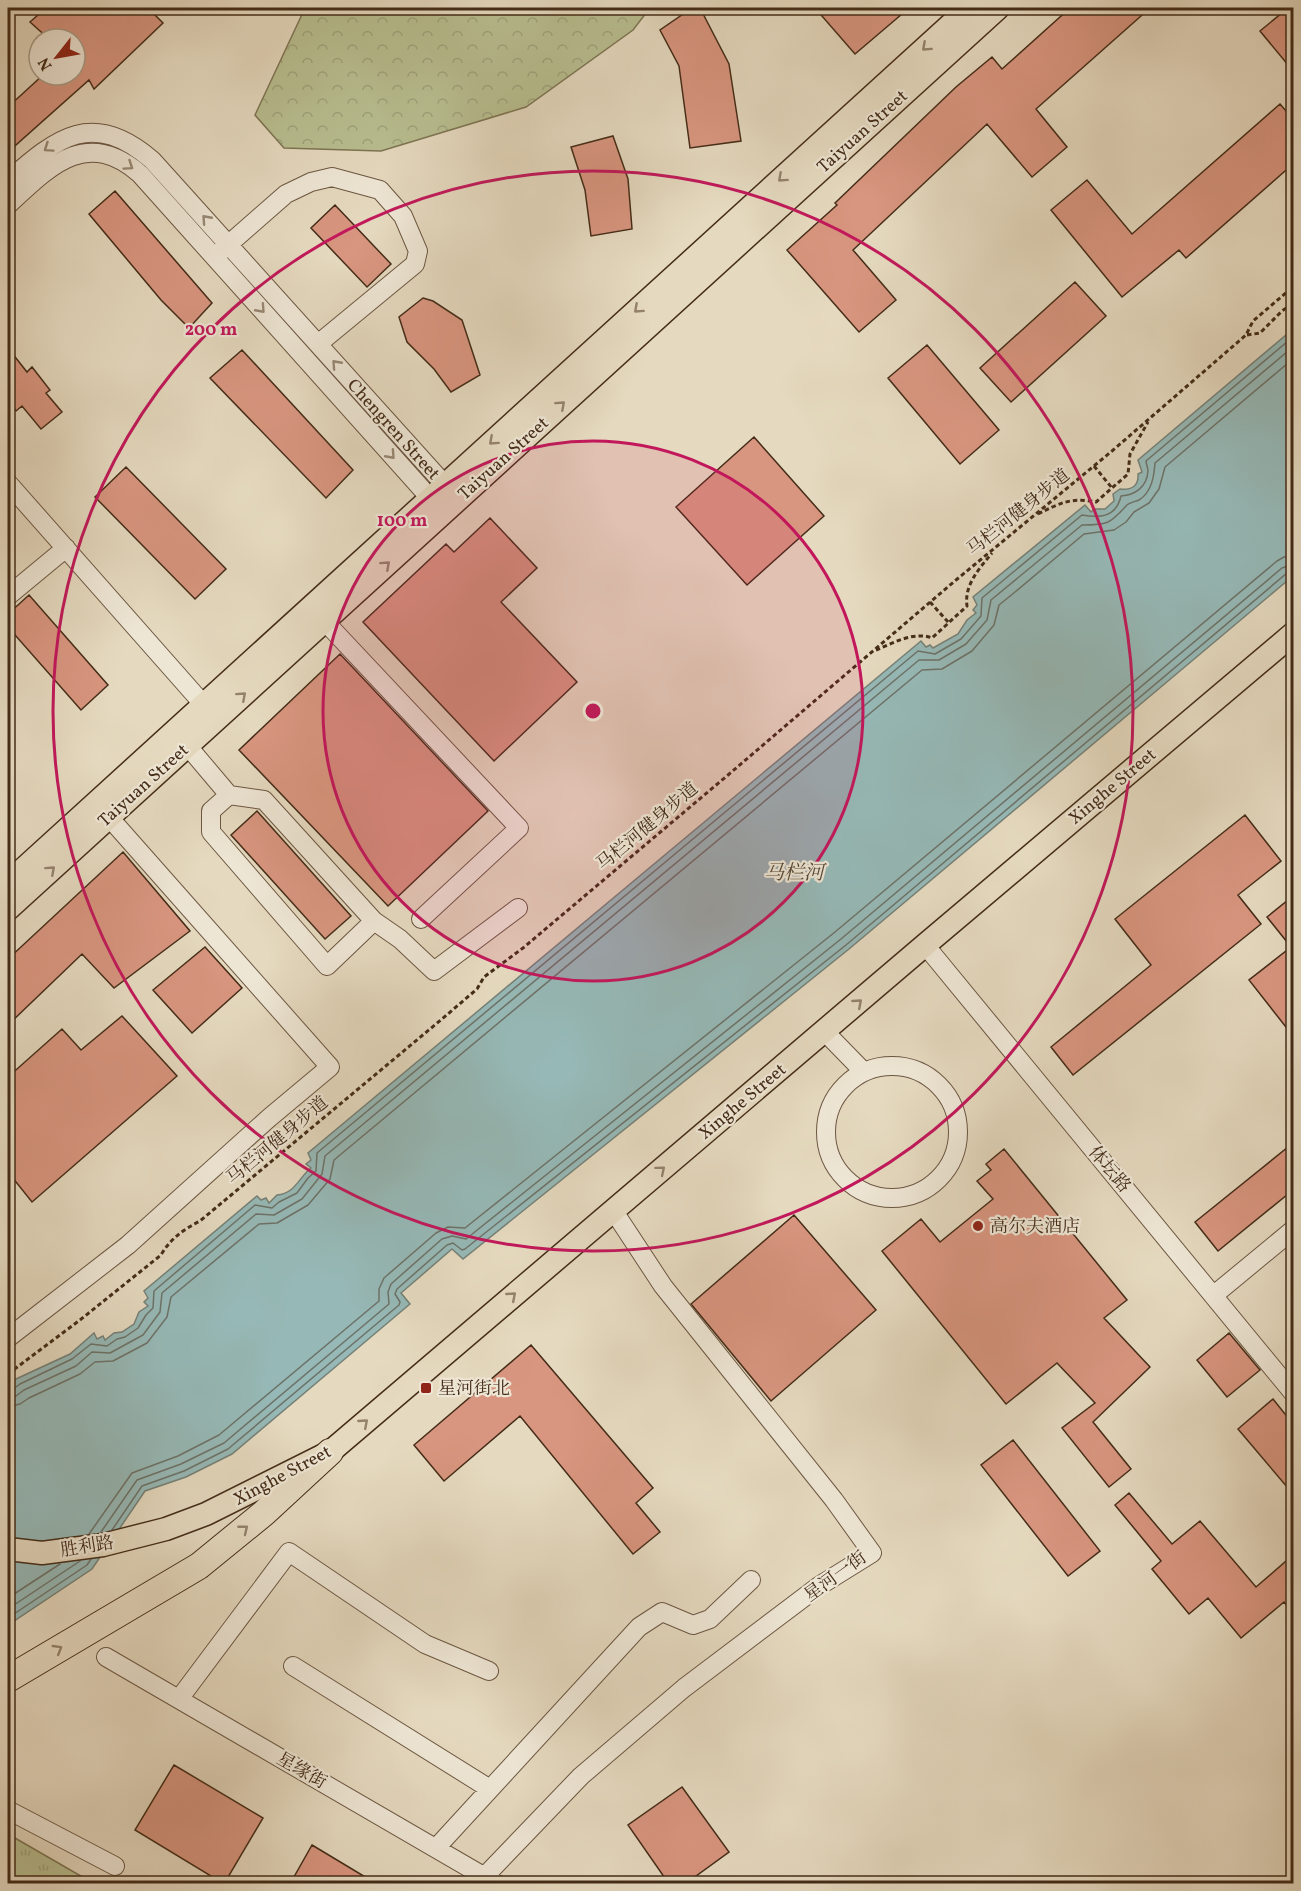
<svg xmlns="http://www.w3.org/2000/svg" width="1301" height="1891" viewBox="0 0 1301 1891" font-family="Vollkorn,'Noto Serif SC',serif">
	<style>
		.grass { fill: url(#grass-tufts); stroke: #7e7554; stroke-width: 1.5 }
		.forest { fill: url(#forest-crowns); stroke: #7e7554; stroke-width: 1.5 }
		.water { fill: #96b9b7; stroke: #758177; stroke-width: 1.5 }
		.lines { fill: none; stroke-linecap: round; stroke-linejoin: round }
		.shore { stroke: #6d7268; stroke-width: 1.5 }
		.building { fill: #d8957f; stroke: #442c18; stroke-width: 1.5 }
		.minor-casing { stroke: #6c5742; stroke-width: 20 }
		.major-casing { stroke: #442c18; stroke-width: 25 }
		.highway-casing { stroke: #442c18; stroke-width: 28 }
		.path { stroke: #442c18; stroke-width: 3; stroke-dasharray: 4.5 3; stroke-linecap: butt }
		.minor { stroke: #eee6d5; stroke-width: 18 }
		.major { stroke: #e5d9bf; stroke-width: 22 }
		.highway { stroke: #e5d9bf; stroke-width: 26 }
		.oneway { stroke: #94826c }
		.oneway2 { stroke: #998976 }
		.ring { fill: none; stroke: #c2185b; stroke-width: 3 }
		.poi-dot { fill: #8f2418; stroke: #eee6d5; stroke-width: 2 }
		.labels { text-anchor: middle; stroke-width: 4.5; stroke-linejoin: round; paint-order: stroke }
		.street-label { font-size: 18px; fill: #442c18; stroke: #eee6d5 }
		.poi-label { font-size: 18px; fill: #442c18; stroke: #eee6d5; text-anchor: start }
		.water-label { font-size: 20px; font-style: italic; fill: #544838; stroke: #eee6d5 }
		.centre { fill: #c2185b; stroke: #eee6d5; stroke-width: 3 }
		.ring-label { font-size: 18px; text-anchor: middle; font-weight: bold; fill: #c2185b; stroke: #eee6d5; stroke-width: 4.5; stroke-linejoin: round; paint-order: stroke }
	</style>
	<defs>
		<pattern id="grass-tufts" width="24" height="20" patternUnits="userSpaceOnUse" patternTransform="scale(1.5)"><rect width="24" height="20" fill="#b8be90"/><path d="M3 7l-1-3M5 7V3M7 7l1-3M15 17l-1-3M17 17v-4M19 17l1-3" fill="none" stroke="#9fa37b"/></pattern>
		<pattern id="forest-crowns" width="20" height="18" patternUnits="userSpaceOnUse" patternTransform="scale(1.5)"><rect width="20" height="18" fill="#b8be90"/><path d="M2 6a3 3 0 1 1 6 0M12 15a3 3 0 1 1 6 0" fill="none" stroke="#9fa37b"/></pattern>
	</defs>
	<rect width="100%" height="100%" fill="#e5d9bf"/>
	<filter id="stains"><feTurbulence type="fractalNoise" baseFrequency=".00333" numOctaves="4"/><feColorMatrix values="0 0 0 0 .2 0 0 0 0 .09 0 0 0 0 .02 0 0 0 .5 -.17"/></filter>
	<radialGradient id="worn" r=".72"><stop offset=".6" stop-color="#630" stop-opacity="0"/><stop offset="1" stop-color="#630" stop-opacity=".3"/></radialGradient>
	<!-- grass -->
	<path class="grass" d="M8,1834L93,1883H8Z"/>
	<!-- forest -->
	<path class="forest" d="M305,8H650L633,30L526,107L381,151L284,148L255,115Z"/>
	<!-- water -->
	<path class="water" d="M1293,329V576L849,949L463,1259L452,1249L401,1293L410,1304L232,1454L186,1477L145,1491L92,1569L8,1625V1386L16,1379L70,1354L94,1333L97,1339L103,1336L105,1340L114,1333L122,1332L134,1324L139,1312L148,1306L144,1302L148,1298L144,1291L257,1196L261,1200L266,1198L269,1203L277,1195C295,1194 299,1177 311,1168L306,1164L311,1160L308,1153L921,641L926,647L930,645L933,648L958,634L967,620L976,613L973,610L977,605L973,597L1085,505L1091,512L1094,509H1105L1114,501L1113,494L1120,489C1131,490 1139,487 1138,474L1142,472L1138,460Z"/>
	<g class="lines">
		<!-- shore -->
		<path class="shore" d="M8,1390H12L20,1384L72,1359L91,1344L107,1346L117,1339L125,1337L138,1328L146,1315L153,1308L154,1291L255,1205L272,1208L279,1202L297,1193L308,1178L316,1171L317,1153L918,651L935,654L961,639L981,616L982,598L1082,515C1099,518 1116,518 1121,496C1135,495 1147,487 1148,471C1148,467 1146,464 1146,461L1294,336
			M8,1398L16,1396L24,1390L76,1366L92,1352L110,1353L143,1335L160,1312L162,1293L256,1214L274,1215L302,1199L322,1174L325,1156L919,660H939L966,644L987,620L991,600L1082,525C1107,525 1110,524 1126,506C1129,502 1135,502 1139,500C1152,492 1154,476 1155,463L1294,346
			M8,1407L20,1404L29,1398L80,1374L95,1362L113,1361L147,1343L167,1317L171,1297L259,1224L277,1223L308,1205L330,1179L334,1160L922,670L942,669L972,651L994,625L999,605L1015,592L1084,534L1114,530L1126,522L1134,512L1149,503L1159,489L1165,467L1294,358
			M112,1530L142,1486L184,1471L228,1449L399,1305L400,1302L395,1294L397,1289L447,1245L453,1243L462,1250L465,1249L846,945L1287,573L1294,572
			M101,1532L137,1480L181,1464L224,1443L389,1304L388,1292L391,1284L442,1239L452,1236L466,1239L841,939L1282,568L1294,564
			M89,1534L132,1473L178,1456L219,1435L379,1301V1289L384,1278L436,1233L448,1227L465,1228L835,932L1277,561L1284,557L1294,555
			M8,1598L60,1564
			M8,1609L80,1561
			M8,1618L87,1565L91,1559"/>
	</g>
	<!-- building -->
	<path class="building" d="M46,8H148L163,23L94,89L89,80L8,152V107L43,75H75V39H49L30,22Z
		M692,8H700L729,64L741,141L690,148L679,66L660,30Z
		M815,8H909L855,54Z
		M1070,8H1150L1036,109L1067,147L1032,177L987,124L853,250L896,300L859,332L787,250L837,205L835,203L956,87L992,57L1002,69Z
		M1288,8H1293V71L1260,31Z
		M1280,104L1293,119V164L1186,258L1179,250L1122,297L1051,210L1087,180L1132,234Z
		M613,136L628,179L632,229L591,236L585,190L571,147Z
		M115,191L212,303L189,328L161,300L89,214Z
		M335,205L391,264L367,287L311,228Z
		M1075,282L1106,316L1011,402L980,368Z
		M423,298L433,301L462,320L480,375L451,392L434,369L407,342L399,317Z
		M927,345L999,430L960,464L888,378Z
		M8,348L27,372L32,367L50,390L46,393L62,412L41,429L22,406L16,411L8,400Z
		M242,350L353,470L326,498L210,378Z
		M754,437L824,516L747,585L676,507Z
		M126,467L226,569L195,599L95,497Z
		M490,518L537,568L501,602L577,682L494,761L363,622L446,544L454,552Z
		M29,595L108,685L81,710L8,627V614Z
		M340,654L488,811L388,906L239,750Z
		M257,811L351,916L325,939L231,835Z
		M1245,815L1281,861L1238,895L1261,924L1073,1075L1051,1047L1151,965L1115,919Z
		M123,852L190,931L114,988L82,954L8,1025V959Z
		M1293,896V1036L1249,980L1291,947L1267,917Z
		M205,947L242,988L192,1033L153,990Z
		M122,1016L177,1076L32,1202L8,1172V1077L62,1029L81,1050Z
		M1293,1143V1190L1218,1251L1195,1222Z
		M1004,1149L1127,1300L1104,1318L1150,1367L1093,1422L1131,1469L1109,1487L1062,1428L1095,1403L1057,1363L1006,1404L882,1251L921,1219L940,1242L993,1199L977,1181L991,1170L986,1164Z
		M794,1215L876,1310L771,1401L691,1304Z
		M1229,1333L1260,1370L1227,1397L1197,1360Z
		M531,1345L653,1488L636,1503L660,1532L633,1554L520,1416L444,1481L414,1445Z
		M1273,1399L1293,1424V1494L1238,1429Z
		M1013,1440L1100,1551L1068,1576L981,1465Z
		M1129,1493L1172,1544L1200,1521L1256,1587L1293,1555V1613L1284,1602L1241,1638L1208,1598L1189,1614L1152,1569L1161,1561L1115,1505Z
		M174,1765L263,1818L224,1884L135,1830Z
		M682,1787L729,1852L685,1884H669L628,1825Z
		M312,1845L377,1884H290Z"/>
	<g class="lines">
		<!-- minor casing -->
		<g class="minor-casing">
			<path id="minor" d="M8,181C57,137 93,109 152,160L445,485L448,499
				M8,205C49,167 86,127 140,174L430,498L443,503
				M221,251L286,194L311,182L332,177L380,190L403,216L418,251L415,264L318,344
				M8,483L211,713
				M8,596L66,548
				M316,612L519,828L421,919
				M180,737L229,795L264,800L374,921L400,939L434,971L518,908
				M229,795L211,811V832L327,966L374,921
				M925,945L1294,1394
				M825,1032L864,1072
				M826 1132a66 66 0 1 1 132 0a66 66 0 1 1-132 0Z
				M1214,1295L1294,1229
				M8,1338L128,1245L269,1118L330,1067L100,807
				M106,1657L497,1884
				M293,1666L490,1789
				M179,1699L289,1552L425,1644L489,1671
				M8,1810L115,1866
				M436,1848L639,1627L662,1612L693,1625L710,1619L751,1580
				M481,1884L485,1876L581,1776L684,1688L819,1586L872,1553L834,1500L663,1286L613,1210"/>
		</g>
		<!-- major casing -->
		<g class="major-casing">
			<path id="major" d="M8,883L969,8
				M8,909L998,8
				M8,1549L42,1553L103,1545L166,1529L206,1514L330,1452L925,945L1294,633"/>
		</g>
		<!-- highway casing -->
		<g class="highway-casing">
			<path id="highway" d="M8,1679L199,1566L264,1513L330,1452"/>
		</g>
		<!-- path -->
		<path class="path" d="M1247,335L1260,333L1282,311L1294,303
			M1094,466L1112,488
			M1038,514C1060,503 1071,497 1096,502L1128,474L1130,454L1148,422
			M930,602L949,623
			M876,650C893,643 914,631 932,638L967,606C964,585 979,569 992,553
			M8,1374L80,1320L161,1255C170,1239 184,1229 200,1221L442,1019L477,989L484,977L523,948L728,775L956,580L1112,451L1246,335L1253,321L1294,286"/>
		<!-- minor -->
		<use href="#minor" class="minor"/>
		<!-- major -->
		<use href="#major" class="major"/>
		<!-- highway -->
		<use href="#highway" class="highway"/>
	</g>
	<!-- one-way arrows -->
	<defs><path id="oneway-chevron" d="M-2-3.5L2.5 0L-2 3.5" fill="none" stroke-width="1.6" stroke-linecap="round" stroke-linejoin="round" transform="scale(1.5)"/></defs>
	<g class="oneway">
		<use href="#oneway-chevron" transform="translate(926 47) rotate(138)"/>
		<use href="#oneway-chevron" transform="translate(782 178) rotate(138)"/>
		<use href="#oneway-chevron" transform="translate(638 309) rotate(138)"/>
		<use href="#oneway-chevron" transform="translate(561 405) rotate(-42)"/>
		<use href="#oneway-chevron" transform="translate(493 441) rotate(138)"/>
		<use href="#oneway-chevron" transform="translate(386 565) rotate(-42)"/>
		<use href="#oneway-chevron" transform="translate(242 696) rotate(-42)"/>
		<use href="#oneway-chevron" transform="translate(51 870) rotate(-42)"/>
		<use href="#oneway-chevron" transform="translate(858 1003) rotate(-41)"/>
		<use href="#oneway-chevron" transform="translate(661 1170) rotate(-40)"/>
		<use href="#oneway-chevron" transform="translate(512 1296) rotate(-41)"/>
		<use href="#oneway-chevron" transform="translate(364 1423) rotate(-41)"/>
		<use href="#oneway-chevron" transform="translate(244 1529) rotate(-39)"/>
		<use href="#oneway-chevron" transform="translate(58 1649) rotate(-31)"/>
	</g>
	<g class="oneway2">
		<use href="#oneway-chevron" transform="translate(48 148) rotate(146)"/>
		<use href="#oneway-chevron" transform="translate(129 166) rotate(34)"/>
		<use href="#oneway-chevron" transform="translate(206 219) rotate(-132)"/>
		<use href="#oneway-chevron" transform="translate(261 309) rotate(48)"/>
		<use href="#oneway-chevron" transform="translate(336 364) rotate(-132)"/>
		<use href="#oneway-chevron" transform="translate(391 455) rotate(48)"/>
	</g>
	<!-- distance rings -->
	<circle cx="593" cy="711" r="270" fill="#c2185b" fill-opacity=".12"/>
	<g class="ring">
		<circle cx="593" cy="711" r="270"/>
		<circle cx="593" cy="711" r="540"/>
	</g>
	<!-- markers -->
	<g class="poi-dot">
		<circle cx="978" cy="1226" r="6"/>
		<rect x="420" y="1382" width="12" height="12" rx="3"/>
	</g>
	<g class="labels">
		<!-- street labels -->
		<g class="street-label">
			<text transform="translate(862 131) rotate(-42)" y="6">Taiyuan Street</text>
			<text transform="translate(394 429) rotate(48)" y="6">Chengren Street</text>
			<text transform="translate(503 458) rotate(-42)" y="6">Taiyuan Street</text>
			<text transform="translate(1018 512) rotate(-39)" y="6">马栏河健身步道</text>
			<text transform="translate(143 785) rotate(-42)" y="6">Taiyuan Street</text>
			<text transform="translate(1112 786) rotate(-40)" y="6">Xinghe Street</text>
			<text transform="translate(647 826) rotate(-40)" y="6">马栏河健身步道</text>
			<text transform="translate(742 1101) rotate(-40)" y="6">Xinghe Street</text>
			<text transform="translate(277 1140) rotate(-40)" y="6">马栏河健身步道</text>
			<text transform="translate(1110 1169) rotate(50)" y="6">体坛路</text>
			<text transform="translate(282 1475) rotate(-28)" y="6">Xinghe Street</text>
			<text transform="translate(87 1546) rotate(-9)" y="6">胜利路</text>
			<text transform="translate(835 1576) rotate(-36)" y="6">星河一街</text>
			<text transform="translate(302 1770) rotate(30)" y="6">星缘街</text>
		</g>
		<!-- poi labels -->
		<g class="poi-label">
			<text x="990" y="1232">高尔夫酒店</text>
			<text x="438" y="1394">星河街北</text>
		</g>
		<!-- water labels -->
		<g class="water-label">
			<text x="794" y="879">马栏河</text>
		</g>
	</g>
	<circle cx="593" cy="711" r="9" class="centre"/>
	<g class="ring-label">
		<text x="211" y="335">200 m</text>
		<text x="402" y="526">100 m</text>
	</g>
	<!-- margin -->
	<rect width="1301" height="1891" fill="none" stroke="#e5d9bf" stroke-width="30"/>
	<rect x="9" y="9" width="1283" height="1873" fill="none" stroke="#442c18" stroke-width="3"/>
	<rect x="15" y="15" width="1271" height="1861" fill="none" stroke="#442c18" stroke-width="1.5"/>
	<!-- north arrow -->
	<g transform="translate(57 57) rotate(239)"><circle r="28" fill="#eee6d5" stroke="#aa9c89" stroke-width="1.5"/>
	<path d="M0-4.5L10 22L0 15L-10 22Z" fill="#8f2418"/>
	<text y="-9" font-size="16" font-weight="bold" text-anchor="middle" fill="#442c18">N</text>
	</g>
	<rect width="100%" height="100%" filter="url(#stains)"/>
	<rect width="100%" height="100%" fill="url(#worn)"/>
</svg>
